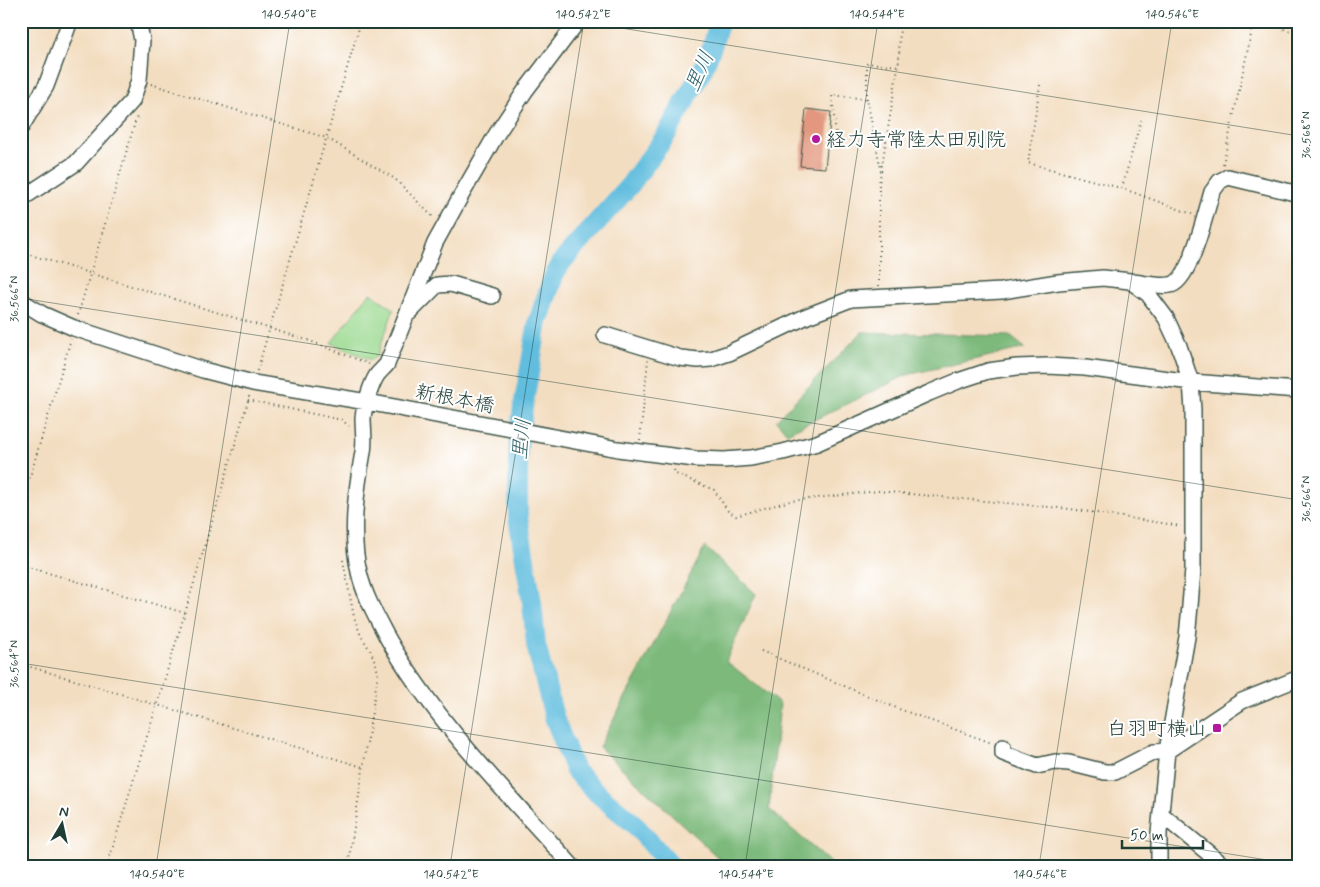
<svg xmlns="http://www.w3.org/2000/svg" width="1320" height="887" viewBox="0 0 1320 887" font-family="Mynerve,'Klee One',sans-serif">
	<style>
		.green { fill: #9ad98f; stroke: #5c8b62 }
		.forest { fill: #7bb97a; stroke: #4d7b57 }
		.lines { fill: none; stroke-linecap: round; stroke-linejoin: round }
		.river { stroke: #60bdde; stroke-width: 20 }
		.building { fill: #e2977e }
		.minor-casing { stroke: #3f5549; stroke-width: 18 }
		.path { stroke: #3f5549; stroke-width: 2; stroke-dasharray: 1 4; stroke-linecap: butt }
		.minor { stroke: #fff; stroke-width: 15 }
		.ticks { fill: none; stroke: #1f3d34; stroke-width: 1; stroke-opacity: 0.45 }
		.poi-dot { fill: #b5179e; stroke: #fff; stroke-width: 2 }
		.labels { text-anchor: middle; stroke-width: 4; stroke-linejoin: round; paint-order: stroke }
		.poi-label { font-size: 20px; fill: #1f3d34; stroke: #fff; text-anchor: start }
		.street-label { font-size: 20px; fill: #1f3d34; stroke: #fff }
		.water-label { font-size: 21px; font-style: italic; fill: #326367; stroke: #fff }
		.neatline { fill: none; stroke: #1f3d34; stroke-width: 2 }
		.ticks-label { font-size: 12px; text-anchor: middle; fill: #1f3d34 }
	</style>
	<rect width="100%" height="100%" fill="#fff"/>
	<filter id="ink" filterUnits="userSpaceOnUse"><feTurbulence type="fractalNoise" baseFrequency=".02" numOctaves="2"/><feDisplacementMap in="SourceGraphic" scale="10" xChannelSelector="R" yChannelSelector="G"/><feConvolveMatrix kernelMatrix="1 2 1 2 8 2 1 2 1" color-interpolation-filters="sRGB"/></filter>
	<filter id="wash" filterUnits="userSpaceOnUse"><feTurbulence type="fractalNoise" baseFrequency=".0096" numOctaves="4" result="noise"/><feDisplacementMap in="SourceGraphic" scale="20" xChannelSelector="R" yChannelSelector="G"/><feGaussianBlur stdDeviation="1.12" result="paint"/><feColorMatrix in="noise" values="0 0 0 0 0 0 0 0 0 0 0 0 0 0 0 0 0 1.4 0 .05"/><feComposite in="paint" operator="in"/></filter>
	<g filter="url(#wash)">
		<rect width="100%" height="100%" fill="#f3ddc0"/>
		<!-- green -->
		<path class="green" d="M370,293L394,309L377,356L371,360L331,343Z"/>
		<!-- forest -->
		<path class="forest" d="M862,332L1010,336L1025,348L907,375L787,433L776,420Z
			M705,547L756,594L726,661L780,704L769,809L834,866H727L599,747Z"/>
		<g class="lines">
			<!-- river -->
			<path class="river" d="M671,866L633,823L597,793L575,771L554,717L536,645L532,603L518,517V448L523,407L538,322L554,275L560,264L630,185L665,137L703,69L712,46L720,21"/>
		</g>
		<g id="blocks">
			<!-- building -->
			<path class="building" d="M806,109L831,112L825,168L800,166Z"/>
		</g>
	</g>
	<g filter="url(#ink)">
		<use href="#blocks" fill-opacity="0" stroke="#3f5549" stroke-width="1"/>
		<g class="lines">
			<!-- minor casing -->
			<g class="minor-casing">
				<path id="minor" d="M21,127L46,86L70,21
					M21,199L76,163L132,101L139,80L142,40L138,21
					M1132,282C1144,283 1159,287 1170,285C1190,283 1206,211 1212,192L1220,181L1228,177L1299,194
					M21,301L42,314L74,328L203,370L253,383L367,402L618,449L695,459L724,460L751,458L783,452L817,443L929,393L958,381L988,371L1017,367L1047,366L1085,368L1191,382L1299,390
					M409,313L437,285L451,284L492,296
					M605,335L680,358L698,360L711,359L729,353L807,316L851,299L1002,291L1058,282L1103,278L1130,281L1148,294L1166,318L1179,346L1191,382L1193,410V569L1190,606L1187,637L1167,751L1159,833V866
					M1003,747V753L1037,766L1055,762L1069,763L1105,772H1115L1154,752L1167,751L1242,701L1299,678
					M1161,814L1224,866
					M572,866C508,794 435,722 387,637C376,616 364,595 359,572C350,533 356,491 363,452C365,441 363,429 363,418C364,407 371,384 377,375C380,371 384,368 387,364L435,243L462,194L496,135L525,91L578,21"/>
			</g>
			<!-- path -->
			<path class="path" d="M1260,21L1299,34
				M151,84L327,138L395,179L433,217
				M1040,85L1028,163L1124,189L1192,214
				M867,99V63L899,66
				M836,137L832,95L867,99L881,171
				M1223,164L1254,21
				M1122,188L1141,120
				M21,252L310,341L369,364
				M879,286V184L899,61L900,21
				M78,315L137,116
				M257,371L361,21
				M248,400L342,420L349,426
				M640,440L648,360
				M674,470L676,474L714,490L728,511L736,516L790,501L878,491L1070,509L1181,526
				M21,507L71,339
				M343,560L354,617L361,636L370,650L376,664L378,673L348,866
				M21,565L185,613
				M761,651L899,709L992,743
				M21,664L363,767
				M21,857L51,866
				M107,866L185,613L250,394"/>
			<!-- minor -->
			<use href="#minor" class="minor"/>
		</g>
	</g>
	<!-- ticks -->
	<path class="ticks" d="M577,21L1299,136M21,298L1299,500M21,663L1299,865M156,866L290,21M450,866L584,21M745,866L878,21M1039,866L1172,21"/>
	<!-- markers -->
	<g class="poi-dot">
		<circle cx="816" cy="139" r="5"/>
		<rect x="1212" y="723" width="10" height="10" rx="2.5"/>
	</g>
	<g class="labels">
		<!-- poi labels -->
		<g class="poi-label">
			<text x="826" y="146">経力寺常陸太田別院</text>
			<text x="1207" y="735" text-anchor="end">白羽町横山</text>
		</g>
		<!-- street labels -->
		<g class="street-label">
			<text transform="translate(455 398) rotate(11)" y="7">新根本橋</text>
		</g>
		<!-- water labels -->
		<g class="water-label">
			<text transform="translate(699 71) rotate(-65)" y="7">里川</text>
			<text transform="translate(521 439) rotate(-84)" y="7">里川</text>
		</g>
	</g>
	<!-- margin -->
	<rect width="1320" height="887" fill="none" stroke="#fff" stroke-width="55"/>
	<!-- north arrow -->
	<g transform="translate(62 824) rotate(9)" stroke="#ffffff" stroke-width="4" paint-order="stroke">
	<path d="M0-4L9 19L0 12L-9 19Z" fill="#1f3d34"/>
	<text y="-8" font-size="14" font-weight="bold" text-anchor="middle" fill="#1f3d34">N</text>
	</g>
	<!-- scale -->
	<path d="M1122 840v8h81v-8" fill="none" stroke="#1f3d34" stroke-width="2.5"/>
	<text x="1130" y="840" font-size="15" fill="#1f3d34" stroke="#ffffff" stroke-width="4" paint-order="stroke">50 m</text>
	<rect x="28" y="28" width="1264" height="832" class="neatline"/>
	<g class="ticks-label">
		<text x="289" y="18">140.540°E</text>
		<text x="583" y="18">140.542°E</text>
		<text x="877" y="18">140.544°E</text>
		<text x="1172" y="18">140.546°E</text>
		<text transform="translate(1306 135) rotate(-90)" y="4">36.568°N</text>
		<text transform="translate(14 299) rotate(-90)" y="4">36.566°N</text>
		<text transform="translate(1306 499) rotate(-90)" y="4">36.566°N</text>
		<text transform="translate(14 664) rotate(-90)" y="4">36.564°N</text>
		<text x="157" y="878">140.540°E</text>
		<text x="451" y="878">140.542°E</text>
		<text x="746" y="878">140.544°E</text>
		<text x="1040" y="878">140.546°E</text>
	</g>
</svg>
